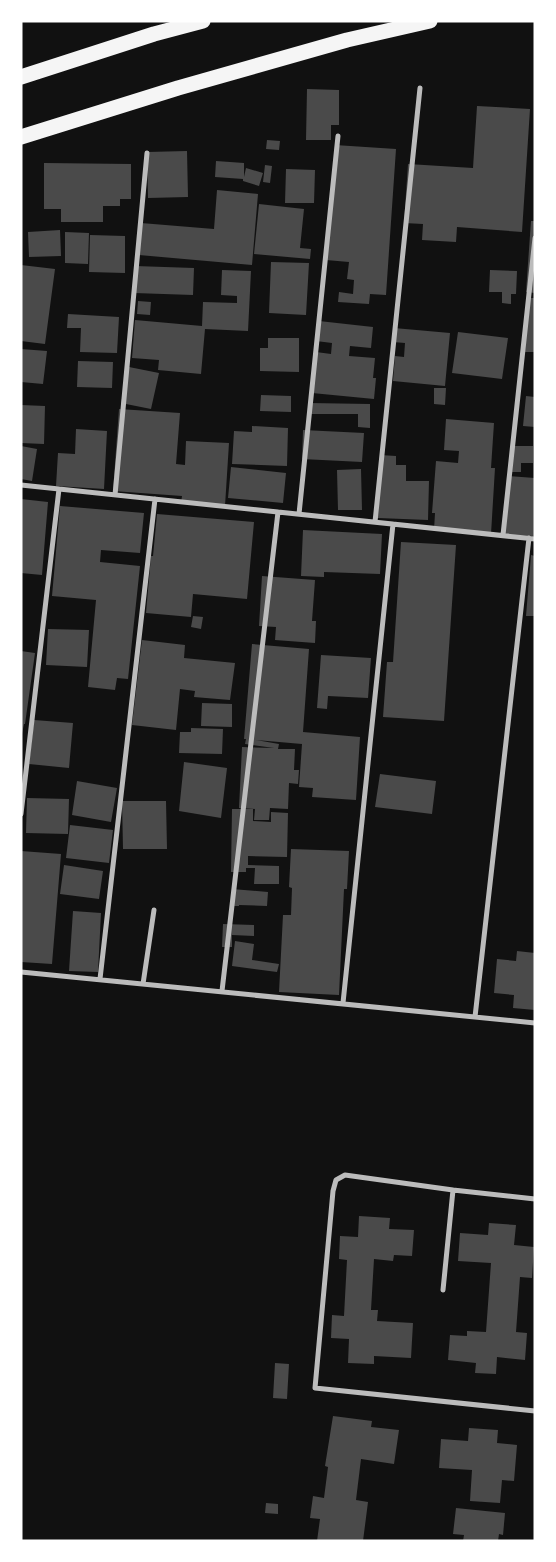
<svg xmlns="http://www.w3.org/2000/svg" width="556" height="1562" viewBox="0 0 556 1562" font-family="'Open Sans',sans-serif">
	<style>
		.building { fill: #4a4a4a }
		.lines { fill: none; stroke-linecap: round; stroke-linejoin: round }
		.minor { stroke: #bcbcbc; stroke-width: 5 }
		.motorway { stroke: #f5f5f5; stroke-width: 15 }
	</style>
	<rect width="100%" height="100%" fill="#111"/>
	<!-- building -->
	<path class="building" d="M307,89L339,90V125H331V140H306Z
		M477,106L530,109L522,232L457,227L456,242L422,240L423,224L404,223L408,164L473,168Z
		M267,140L280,141L279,150L266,149Z
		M335,145L396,149L386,295L370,294L369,304L338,302L339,292L353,294L354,280L347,279L349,262L326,260Z
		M187,151L188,197L148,198L147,152Z
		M216,161L244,163V177L246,168L263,173L259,186L243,181V179L215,177Z
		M44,163L131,164V199H120V206H103V222H61V209H44Z
		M265,165L272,166L270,183L263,182Z
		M286,169L315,170L314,203H285Z
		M217,190L258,194L252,265L139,255L141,223L214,229Z
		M259,204L304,209L300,248L311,249L310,259L254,254Z
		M531,221H535V293L526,292Z
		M60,230L61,256L29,257L28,232Z
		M65,232L89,233L88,264L65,263Z
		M90,235L125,236V273L89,272Z
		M271,262L309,263L306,315L269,313Z
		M21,265L55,269L45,344L21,341Z
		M135,266L194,268L193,295L134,293Z
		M222,270L251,271L248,331L205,329L201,374L158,370L159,360L132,358L135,320L202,326L203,302L237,303V296L221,295Z
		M490,270L517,271L516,294H511V304L502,303V292H489Z
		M527,298H535V352H525Z
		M138,301L151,302L150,315L137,314Z
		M68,314L119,317L117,353L80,352L81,328H67Z
		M319,321L373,327L371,348L350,346L349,356L375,358L373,378H376L374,399L312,393L316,352L331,354L332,343L316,341Z
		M394,328L450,333L445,386L393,381L395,356L404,357L405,343L393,342Z
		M458,332L508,338L502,379L452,373Z
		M268,338H299V372L260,371V348H268Z
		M21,349L47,351L43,384L21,382Z
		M78,361L113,362L112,388L77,387Z
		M129,367L159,373L151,409L121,403Z
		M434,388H446L445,405L434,404Z
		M261,395L291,396V412L260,411Z
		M526,396L535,397V427L523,426Z
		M309,403L370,404V428L358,427V414H309Z
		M21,405L45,406L44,444L21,443Z
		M119,409L180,413L176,464L185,465L186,441L229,443L225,506L181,503L182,496L113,491Z
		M446,419L494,423L491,468H495L491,534L434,530L435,513H432L436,461L458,463L459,451L444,450Z
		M252,426L288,428L287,466L232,464L234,431L252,432Z
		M76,429L107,431L104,489L56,486L58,453L75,454Z
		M303,430L364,433L362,462L302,459Z
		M21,446L37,449L32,481L21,479Z
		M513,446H533V463H521V472H512Z
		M380,455L396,456V465H406V481H429L428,520L378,518Z
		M231,467L286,473L283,503L228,498Z
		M361,469L362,510H338L337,470Z
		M507,476L535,478V536L504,535Z
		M21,499L48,502L42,575L21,573Z
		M60,506L144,513L140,553L101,550L100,562L140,566L128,679L117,678L115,690L88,687L96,600L52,596Z
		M157,514L254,522L247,599L193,594L191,617L146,613L151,556H153Z
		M303,530L382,534L380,574L324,572V577L301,576Z
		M401,542L456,545L444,721L383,717L387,662H393Z
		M531,555L535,556V616H526Z
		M262,576L315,580L312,621H316L315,643L275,640L276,627L259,626Z
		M193,616L203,617L201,629L191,627Z
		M48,629L89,630L87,667L46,665Z
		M142,640L185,645L184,658L235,663L230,700L194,697L195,691L180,689L176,730L132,725Z
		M252,644L309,649L303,732L360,737L356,800L312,797L313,788L299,787L302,744L256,740L279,744L278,749H295L294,770H299L298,784L289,783L288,809L270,808L269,820H254L255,809L239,808L242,747L274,748L245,744L246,739H244Z
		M21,651L35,653L25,724H24L22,734H21Z
		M321,655L371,658L368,698L328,696L327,709L317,708Z
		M202,703L232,704V727L201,726Z
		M34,720L73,723L69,768L29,764Z
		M191,728L223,729L222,754L179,753L180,732H191Z
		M184,762L227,768L221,818L179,811Z
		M380,774L436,781L432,814L375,807Z
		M77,781L117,788L111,822L72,815Z
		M27,798L69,799L68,834L26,833Z
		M122,801H166L167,849H123Z
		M232,809H253V821L271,822V812L288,813L287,857L248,856V865L279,866V884H254L255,868H246V872H231Z
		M70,825L113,830L109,863L66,858Z
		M291,849L349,851L347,889H344L339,995L279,992L283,915H291L292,888L289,887Z
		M21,851L61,854L52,964L21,962Z
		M64,865L103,871L99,899L60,894Z
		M232,889L268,892L267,906L239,905V906H231Z
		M73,911L101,913L98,972L69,971Z
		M223,924L254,925V936L232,935V947H222Z
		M235,941L254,944L252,960L279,964L277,972L232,966Z
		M517,951L535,953V1010L513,1008L514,995L494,993L497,959L516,961Z
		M359,1216L390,1218L389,1229L414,1230L412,1256L394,1255L393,1261L374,1259L371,1310H378L377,1321L413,1323L411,1358L374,1356V1364L348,1363L349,1339L331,1338L332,1315L344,1316L347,1260L339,1259L340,1236L358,1237Z
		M489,1223L516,1225L514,1245L534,1247L532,1278L520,1277L516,1332L527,1333L525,1360L497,1357L496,1374L475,1373L476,1363L448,1360L450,1335L467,1336V1331L486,1332L491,1263L458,1261L460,1233L488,1235Z
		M275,1363L289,1364L287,1399L273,1398Z
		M333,1416L372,1421L371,1427L399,1430L394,1464L361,1459L356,1500L368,1502L363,1541H317L320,1519L310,1518L313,1496L324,1498L328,1467L325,1466Z
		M469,1428L498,1430L497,1443L517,1445L514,1481L502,1480L500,1503L470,1501L472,1470L439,1468L441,1439L468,1441Z
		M266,1503L278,1504V1514L265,1513Z
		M456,1508L505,1513L503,1535L499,1534L498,1541H463L464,1535L453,1534Z"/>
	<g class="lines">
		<!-- minor -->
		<path class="minor" d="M21,485L535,539
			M115,495L147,153
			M299,514L338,136
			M375,522L420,88
			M503,535L535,238
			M21,814L59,489
			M21,972L535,1023
			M100,979L155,499
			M143,984L154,910
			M222,991L278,512
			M343,1003L393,524
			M475,1017L529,538
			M453,1190L345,1175L336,1180L333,1191L315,1388L535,1411
			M443,1290L453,1190L535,1199"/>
		<!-- motorway -->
		<path class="motorway" d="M21,77L154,34L203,21
			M21,137L178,88L347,40L430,21"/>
	</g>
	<!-- border -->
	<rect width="556" height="1562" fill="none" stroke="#ffffff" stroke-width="45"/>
</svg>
